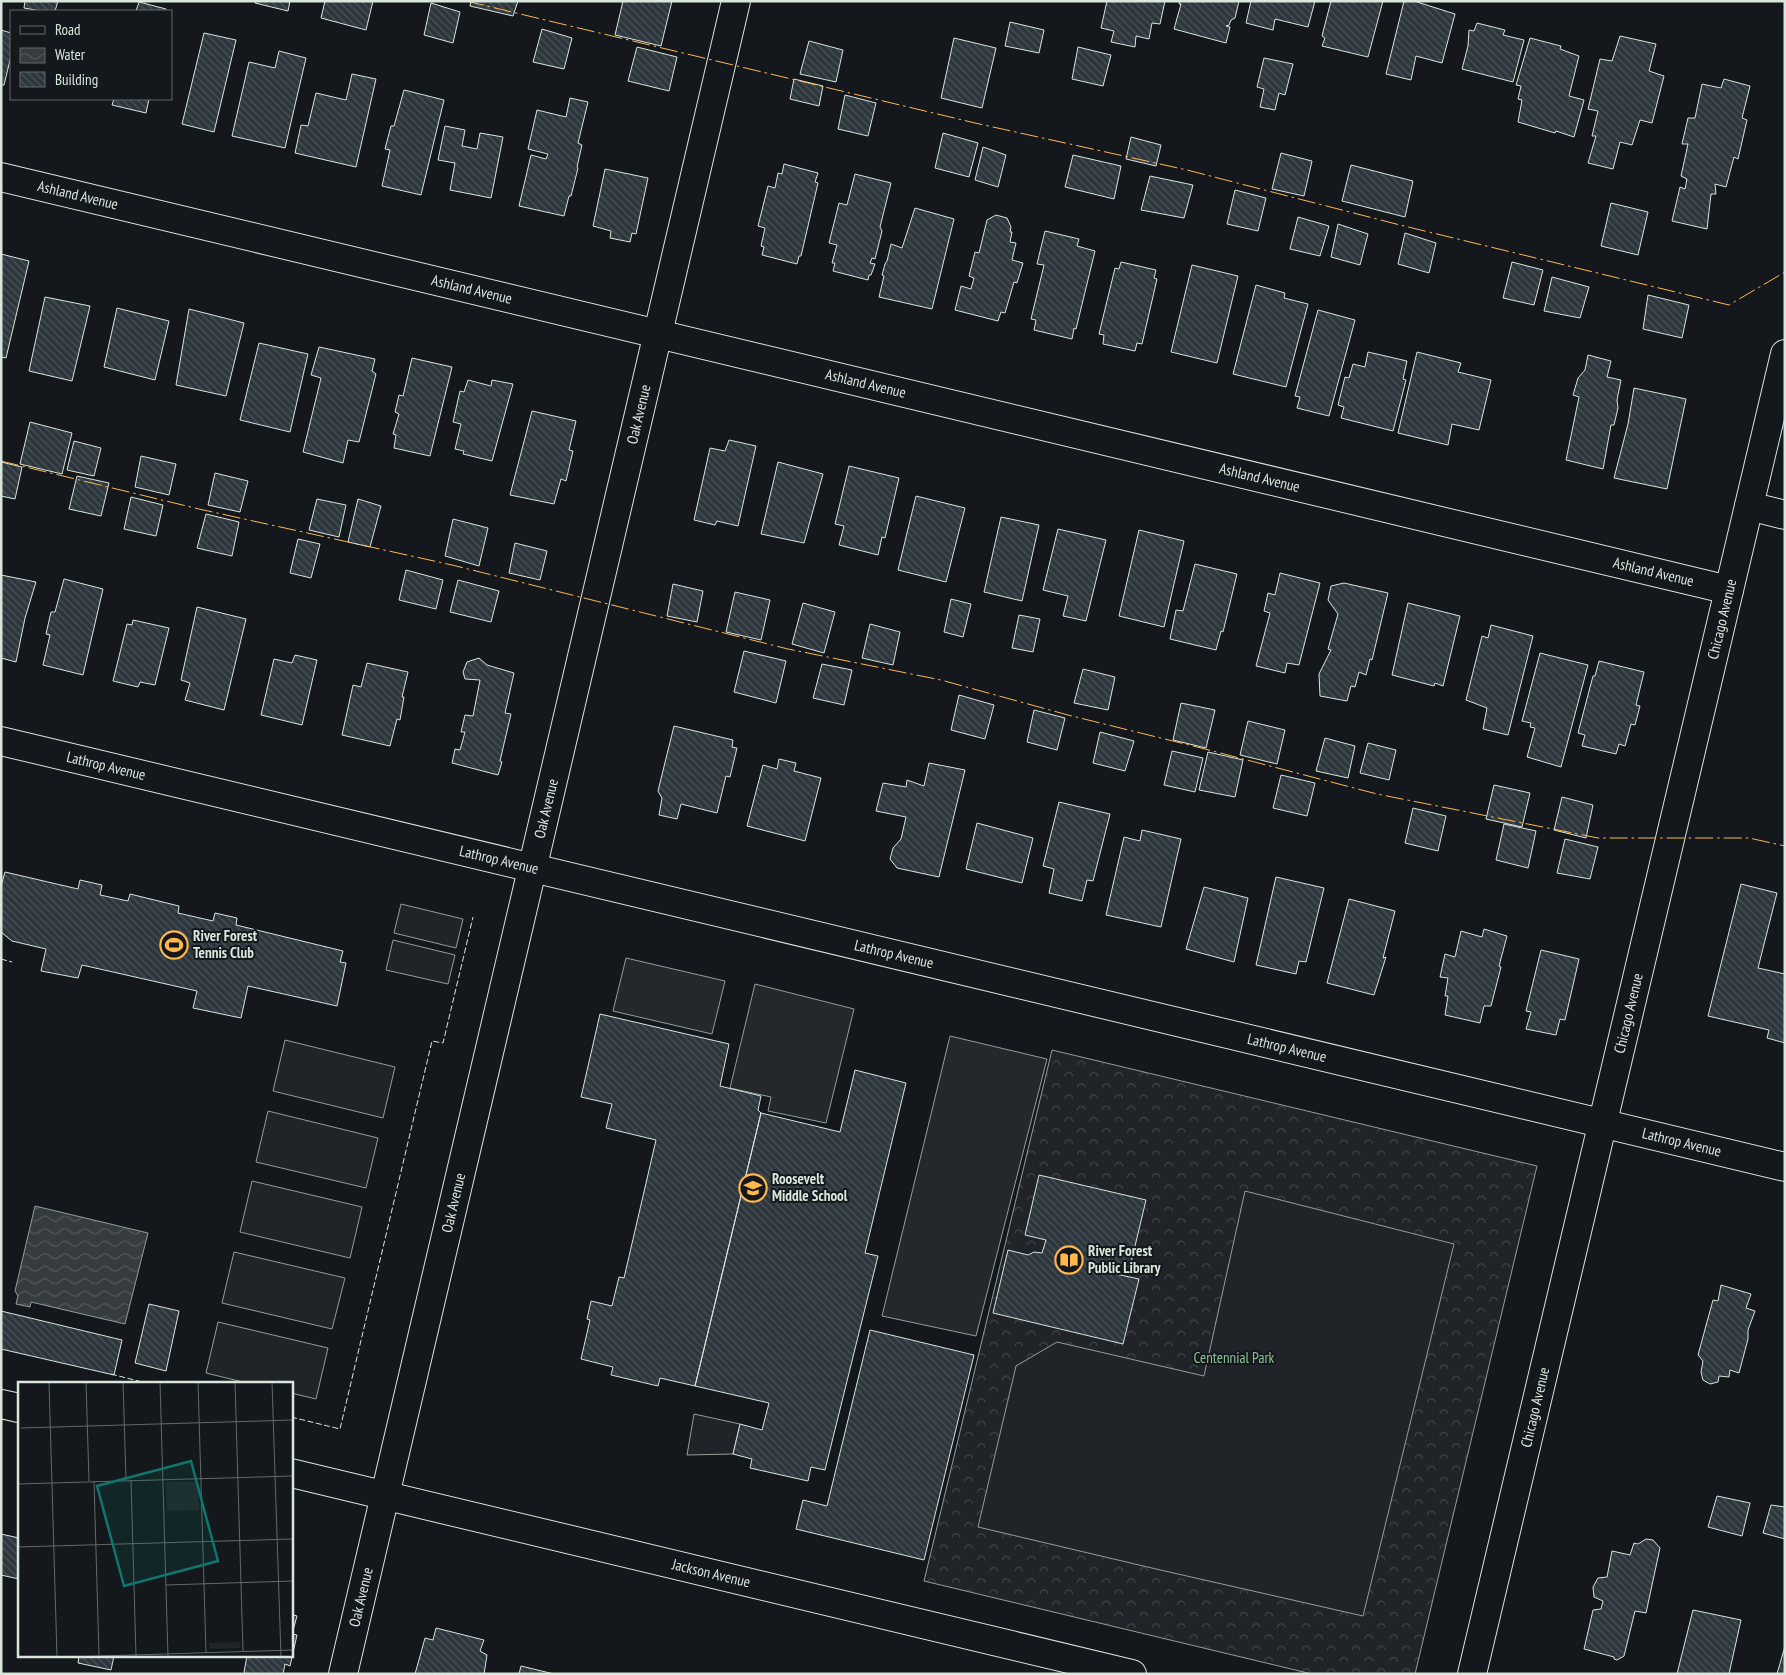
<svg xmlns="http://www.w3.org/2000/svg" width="1786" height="1675" viewBox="0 0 1786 1675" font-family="'PT Sans Narrow',sans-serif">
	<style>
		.forest { fill: url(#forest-crowns); stroke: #939e99 }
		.garden { fill: #202428; stroke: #939e99 }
		.parking { fill: #24282b; stroke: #939e99 }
		.water { fill: url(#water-waves); stroke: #939e99 }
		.building { fill: url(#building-back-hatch); stroke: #d8e6dc }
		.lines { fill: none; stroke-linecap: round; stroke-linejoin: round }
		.street-casing { stroke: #d8e6dc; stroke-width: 30 }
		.secondary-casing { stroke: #d8e6dc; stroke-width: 30 }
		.street { stroke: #14181c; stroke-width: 28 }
		.secondary { stroke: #14181c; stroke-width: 28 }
		.fence { stroke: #d8e6dc; stroke-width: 1; stroke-dasharray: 6 2.5; stroke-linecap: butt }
		.power { stroke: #ffb74d; stroke-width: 1; stroke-dasharray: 18 4 2.5 4; stroke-linecap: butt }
		.labels { text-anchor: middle; stroke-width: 4; stroke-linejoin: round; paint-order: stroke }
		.street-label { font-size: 15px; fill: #d8e6dc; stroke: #14181c }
		.poi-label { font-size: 15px; font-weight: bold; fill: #d8e6dc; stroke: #14181c; text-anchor: start }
		.park-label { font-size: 15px; fill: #8ac095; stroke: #14181c }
		.inset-road { fill: none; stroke: #626a69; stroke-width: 1 }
		.view { fill: #0f766e; fill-opacity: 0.15; stroke: #0f766e; stroke-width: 2.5 }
		.inset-edge { fill: none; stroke: #d8e6dc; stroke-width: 2.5 }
	</style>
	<defs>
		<pattern id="forest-crowns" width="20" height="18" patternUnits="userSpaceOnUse" patternTransform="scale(1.25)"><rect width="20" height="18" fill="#202428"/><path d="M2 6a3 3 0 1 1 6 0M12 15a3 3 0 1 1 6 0" fill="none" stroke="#404447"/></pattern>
		<pattern id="water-waves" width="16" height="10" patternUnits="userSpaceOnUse" patternTransform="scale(1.25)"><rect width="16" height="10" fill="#363b3e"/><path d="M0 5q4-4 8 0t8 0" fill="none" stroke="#525759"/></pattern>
		<pattern id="building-back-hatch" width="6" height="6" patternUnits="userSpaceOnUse" patternTransform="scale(1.25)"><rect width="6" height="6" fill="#2c363c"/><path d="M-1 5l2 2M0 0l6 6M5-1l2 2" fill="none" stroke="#4a5358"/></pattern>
	</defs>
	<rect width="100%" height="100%" fill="#14181c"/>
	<!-- forest -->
	<path class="forest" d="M1052,1050L1537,1166L1415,1674H1312L924,1581Z"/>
	<!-- garden -->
	<path class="garden" d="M401,904L463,919L456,948L394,933Z
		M393,940L455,955L448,984L386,970Z
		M285,1040L395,1067L383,1118L273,1091Z
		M268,1111L378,1138L366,1188L256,1162Z
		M252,1181L362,1207L350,1258L240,1232Z
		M1245,1191L1454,1244L1363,1616L1156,1569L978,1527L1016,1366L1057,1342L1204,1376Z
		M234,1252L345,1278L332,1329L222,1303Z
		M218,1322L328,1348L316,1399L291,1393V1384H251L206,1373Z
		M694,1414L740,1424L733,1454L687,1455Z"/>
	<!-- parking -->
	<path class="parking" d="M626,958L725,981L712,1034L613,1011Z
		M755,984L854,1009L826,1123L768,1111L771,1097L730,1088Z
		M950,1036L1047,1059L976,1336L882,1316Z"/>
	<!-- water -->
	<path class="water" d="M35,1206L148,1233L125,1324L31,1302L30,1307L16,1304L18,1296L15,1291Z"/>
	<!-- building -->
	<path class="building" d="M25,1H58L55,11H41L24,8Z
		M255,1H290L288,11L255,3Z
		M325,1H373L366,30L321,18Z
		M471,1H518L513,16L470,6Z
		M623,1H672L661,46L615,35Z
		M1107,1H1165L1160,24L1152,23L1149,39L1136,36L1135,47L1111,42L1114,31L1101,28Z
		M1180,1H1239L1235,18L1231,20L1229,25L1226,26L1230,27L1226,43L1174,29L1181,4H1179Z
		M1251,1H1315L1308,27L1275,19L1273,30L1246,23Z
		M1331,1H1383L1368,57L1322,46L1325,38L1322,36Z
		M1404,1H1414L1455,14L1442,63L1416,56L1411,80L1386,74Z
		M139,2L166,9L165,11H136Z
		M431,3L460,12L453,43L424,35Z
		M1010,22L1044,30L1039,53L1005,46Z
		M1477,23L1505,30L1503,35L1524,40L1513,82L1462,69L1468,46L1469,30L1474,31Z
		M542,29L572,38L564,69L533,62Z
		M1,30L11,33V56L4,85H1Z
		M204,33L236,40L214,132L182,124Z
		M1620,36L1656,44L1649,71L1664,76L1652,123L1640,120L1632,145L1620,142L1613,169L1588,163L1596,136H1592L1598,111L1588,109L1600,59L1612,61Z
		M954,38L996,48L982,108L941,98Z
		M1530,38L1561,46L1560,49L1579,56L1569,96L1584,100L1574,137L1556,131L1555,133L1518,122L1522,100L1518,99L1521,86L1516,85Z
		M809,41L843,50L836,82L800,74Z
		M637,47L677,57L669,91L628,81Z
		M1078,47L1111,55L1103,86L1072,79Z
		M279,51L306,58L285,148L232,136L249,62L275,68Z
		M1264,58L1293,64L1285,95L1279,93L1275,110L1260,107L1264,89L1257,87Z
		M352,74L376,79L356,167L295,153L301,125L308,126L316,93L346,100Z
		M794,79L823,86L819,106L790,99Z
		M1724,79L1750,86L1742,118L1747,120L1738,159L1734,157L1726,187L1715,184L1716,194H1711L1707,229L1672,221L1680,187L1685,189L1687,179L1681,176L1688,144H1682L1688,118H1695L1702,84L1721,88Z
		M404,90L444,100L421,195L382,186L390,150L385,149L391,126H394Z
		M845,95L876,103L868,136L838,129Z
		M570,98L588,102L578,143L582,145L577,167L578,168L571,196H569L564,216L519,206L531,155L546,159L548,154L528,149L537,110L566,117Z
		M114,99H149L146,113L112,105Z
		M445,126L465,130L462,146L477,149L480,133L503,137L491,198L450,190L455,163L438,160Z
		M943,133L978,143L969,177L935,168Z
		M1131,137L1161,145L1156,166L1126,159Z
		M983,147L1006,155L998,187L975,180Z
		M1281,153L1312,161L1304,196L1272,189Z
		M1073,155L1121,166L1114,199L1065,187Z
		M784,164L818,173L815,182L818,183L801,256H799L797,264L762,255L764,247L761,246L765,228L758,226L768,186L775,188L778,173L782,174Z
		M1351,165L1413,181L1405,217L1342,201Z
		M605,169L648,178L636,234L632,233L630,242L610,238L611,231L593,226Z
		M855,174L891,183L880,227L882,231L875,259L872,258L870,263L875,264L871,275H869L868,280L833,271L835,263H832L837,245L829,243L839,203L847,205Z
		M1150,176L1193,185L1184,218L1141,210Z
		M1235,190L1266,198L1258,231L1227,224Z
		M1611,203L1648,212L1638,255L1601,246Z
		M915,208L954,219L932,309L879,297L884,276L882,275L885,264L887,261L891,244L902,248Z
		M996,215L1007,218L1011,227L1010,232H1012L1010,242L1016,243L1012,260L1023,263L1017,283L1014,282L1005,313L1001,312L998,321L955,310L961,286L971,289L974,278L969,276L975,252L979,253L987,220Z
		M1298,217L1329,226L1320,256L1290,249Z
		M1338,224L1368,234L1360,265L1331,257Z
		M1045,231L1079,239L1077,246L1095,251L1076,329L1074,328L1072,339L1034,330L1036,320L1031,319L1044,265L1037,264Z
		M1405,233L1436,243L1429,273L1398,264Z
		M1,254L29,261L6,358L1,357Z
		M1121,262L1156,270L1154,278L1157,279L1142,344L1137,343L1135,351L1103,344L1104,335L1099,334L1115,268L1119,269Z
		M1512,262L1543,270L1534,305L1503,298Z
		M1192,265L1238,276L1217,363L1171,352Z
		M1552,277L1589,287L1580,318L1544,311Z
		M1256,285L1285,293L1284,298L1308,304L1286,387L1233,374Z
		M1648,295L1689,305L1682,338L1643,329Z
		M45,297L90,306L72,381L29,371Z
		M117,308L169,321L155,380L104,367Z
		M189,309L244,323L226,396L176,385Z
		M1318,310L1355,320L1329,416L1297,408L1300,397L1295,396Z
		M259,343L308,354L290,432L240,420Z
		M319,347L375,359L372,371L376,374L359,442L348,440L343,463L303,452L321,378L311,375Z
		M1368,352L1407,361L1403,379L1406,380L1393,431L1341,418L1344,407L1338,405L1345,377L1349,378L1353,364L1365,367Z
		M1417,352L1461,363L1458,372L1491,380L1479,430L1452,424L1448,445L1398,433Z
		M1588,355L1611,361L1607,377L1621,380L1617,400L1618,408L1614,425H1611L1603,469L1566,460L1579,397L1573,395L1578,378L1585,370Z
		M412,358L452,367L430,456L394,448L396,435L393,434L399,414L395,412L399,395L403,396Z
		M468,380L491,386L492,380L513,384L492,461L463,454L464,451L455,449L461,424L453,422L460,391L464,392Z
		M1634,388L1686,399L1667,489L1614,478L1628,424Z
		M532,411L576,421L569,450L573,451L566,481L561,479L554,504L510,495Z
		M30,422L72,433L62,474L20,464Z
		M729,440L756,446L738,526L717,521L715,525L694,520L710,448L725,451Z
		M74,441L101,448L94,476L67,470Z
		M141,456L176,464L169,495L135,487Z
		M1,462L22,467L15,499L1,496Z
		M778,462L823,474L804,543L761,534Z
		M849,466L899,478L885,538L882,537L878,555L839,545L844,526L835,524Z
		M215,473L248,481L240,512L208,505Z
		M77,476L109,483L101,516L69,509Z
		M916,496L965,508L946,582L898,570Z
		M131,497L163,505L156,536L124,529Z
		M317,499L346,505L339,537L309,530Z
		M358,499L381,506L370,547L348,542Z
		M206,514L239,522L232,556L197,548Z
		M1001,517L1039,525L1022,601L984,592Z
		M453,519L488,528L479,566L445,556Z
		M1058,529L1106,540L1086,621L1063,616L1068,596L1043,590Z
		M1139,530L1184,541L1164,627L1119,616Z
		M298,539L320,544L311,578L290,573Z
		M515,543L547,551L540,580L509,573Z
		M1195,564L1237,574L1223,632L1221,631L1216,650L1170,639L1176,610L1183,611Z
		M406,570L443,580L436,609L399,600Z
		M1280,573L1320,583L1299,665L1287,663L1285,673L1256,666L1270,613L1264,611L1268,593L1275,595Z
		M1,575L36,582L25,618L16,662L1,658Z
		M64,579L103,589L83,675L43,665L50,635L46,634L51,612H55Z
		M458,580L499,591L491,622L450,612Z
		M1344,583L1388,593L1372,660L1370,659L1366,675L1359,672L1355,687L1351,686L1347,701L1320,696L1319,674L1331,650L1328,649L1338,614L1328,600L1331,586Z
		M673,584L703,591L697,622L667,616Z
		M735,592L770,600L761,640L726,632Z
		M951,599L971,604L963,637L944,632Z
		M803,603L835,612L824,653L792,644Z
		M1408,603L1460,616L1443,686L1435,683L1434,686L1392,675Z
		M197,607L246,619L224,710L185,700L190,683L181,680Z
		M1019,615L1040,619L1033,652L1012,648Z
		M133,620L169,628L155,685L140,682L138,687L113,681L127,624L132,625Z
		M870,624L900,632L893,665L862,658Z
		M1491,625L1533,636L1508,735L1483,729L1487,708L1466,700L1482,636L1488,638Z
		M744,651L786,661L776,703L734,692Z
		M1540,653L1588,665L1561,767L1527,757L1535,728L1530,727L1531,723L1522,721Z
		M295,655L317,660L302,725L261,715L274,659L292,663Z
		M479,658L487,665L514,673L505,713L511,714L500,761L502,762L498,775L452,763L455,749L460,750L465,732H461L465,715L473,716L480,680L465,679L463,672L467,662Z
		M1599,661L1644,672L1636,705L1640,706L1635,725L1631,724L1625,746L1619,744L1616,754L1582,746L1585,735L1578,733L1593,676H1595Z
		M367,663L408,672L402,697H404L400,720L397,719L390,746L342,735L353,685L361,687Z
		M822,664L852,670L844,705L813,698Z
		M1083,669L1115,677L1108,710L1074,703Z
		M959,695L994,705L985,739L951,730Z
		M1181,703L1215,710L1206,748L1173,740Z
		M1034,710L1065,718L1057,750L1027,742Z
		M1248,721L1285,730L1277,764L1240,755Z
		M674,726L733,740L732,747L737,748L730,777L726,776L717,813L681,804L677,819L659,815L662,798L658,791Z
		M1100,732L1134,741L1125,771L1093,763Z
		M1325,738L1355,746L1348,778L1316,771Z
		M1368,743L1396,750L1389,780L1360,773Z
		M1172,751L1203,758L1195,792L1164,785Z
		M1208,752L1243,760L1235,797L1199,790Z
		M779,759L796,763L794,771L821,778L805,841L747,826L763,765L777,769Z
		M929,763L965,770L939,877L897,868L890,859L893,848L901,839L906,817L876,811L883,783L906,787L907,780L924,786Z
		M1281,775L1315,783L1307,816L1273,808Z
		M1494,785L1530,793L1522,827L1486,819Z
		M1562,797L1593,805L1586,838L1554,830Z
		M1059,802L1110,814L1093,881L1087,880L1082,901L1049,893L1054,869L1043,866Z
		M1413,808L1446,816L1438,851L1405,843Z
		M977,823L1033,838L1022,883L966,869Z
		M1504,824L1536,831L1528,868L1496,860Z
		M1142,830L1181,839L1161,927L1106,915L1124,837L1140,841Z
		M1565,839L1598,847L1590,879L1557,873Z
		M5,872L78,889L80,880L102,885L100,895L128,901L130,894L179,906L178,913L213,921L215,913L237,918L236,925L343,951L340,962L346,963L337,1006L248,986L241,1018L193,1008L197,991L82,965L78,978L41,971L46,949L12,941L1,932V886Z
		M1276,877L1324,888L1306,962L1299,961L1296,974L1256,965Z
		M1741,884L1777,893L1758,968L1785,974V1043L1767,1038L1769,1030L1708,1016Z
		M1204,887L1248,898L1234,962L1186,949Z
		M1349,899L1395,911L1383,958L1386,957L1374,995L1327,983Z
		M1484,929L1507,936L1499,966L1501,967L1491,1006H1484L1480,1023L1445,1015L1448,996H1445L1448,978L1440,977L1445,954L1455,957L1461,931L1482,937Z
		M1541,950L1579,959L1565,1020L1560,1019L1556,1035L1526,1029L1531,1012L1526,1011Z
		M600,1014L729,1044L720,1086L761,1096L758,1110L761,1113L695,1386L660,1378L658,1386L611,1375L613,1367L581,1359L590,1320L587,1319L591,1301L612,1306L619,1277L624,1278L656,1140L606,1128L612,1104L581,1097Z
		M855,1070L906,1083L865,1253L878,1256L825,1470L811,1467L808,1481L750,1468L752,1459L733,1454L740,1424L762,1430L769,1403L695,1386L761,1113L840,1132Z
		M1039,1175L1146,1200L1130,1267L1118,1264L1116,1274L1139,1279L1123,1344L993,1313L1008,1250L1028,1255L1034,1252L1042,1253L1046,1240L1025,1235Z
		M1721,1285L1751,1294L1746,1308L1755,1311L1748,1330V1339L1739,1373L1730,1370L1729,1377L1719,1376L1718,1382L1710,1384L1703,1380L1701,1372L1703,1361L1698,1355L1713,1300L1718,1301Z
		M149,1304L179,1311L166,1371L135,1363Z
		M1,1311L122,1340L114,1375L1,1349Z
		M870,1330L974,1355L924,1560L796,1529L803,1500L827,1506Z
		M1717,1496L1750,1503L1742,1536L1708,1527Z
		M1771,1505L1785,1507V1539L1763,1533Z
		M1,1534L19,1538V1579L1,1575Z
		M1646,1539L1653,1540L1660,1548L1646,1613L1635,1611L1624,1656L1617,1660L1614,1659V1657L1584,1649L1593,1610L1601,1609L1603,1601L1594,1597L1593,1587L1598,1578L1607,1577L1612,1551L1630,1555L1634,1543L1638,1544Z
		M1693,1610L1741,1620L1729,1674H1677Z
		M291,1614L297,1616L292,1634L297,1635L290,1666L285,1664L283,1674H246L244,1672L247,1656H291Z
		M436,1628L484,1640L480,1651L487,1655L484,1674H415L425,1638L433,1640Z
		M1785,1646V1674H1777Z
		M79,1656H114L111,1670L78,1663Z
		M521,1666L554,1674H519Z"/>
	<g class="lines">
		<!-- street casing -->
		<g class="street-casing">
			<g id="street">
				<path id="s1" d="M1,177L1729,590"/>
				<path d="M1749,506L1785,515"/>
				<path d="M1,1404L19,1408"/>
				<path id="s2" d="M291,1473L1132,1674"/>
				<path id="s3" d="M343,1674L736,1"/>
			</g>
		</g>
		<!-- secondary casing -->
		<g class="secondary-casing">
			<g id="secondary">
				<path id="s4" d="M1,741L1785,1167"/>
				<path id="s5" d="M1472,1674L1785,354"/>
			</g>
		</g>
		<!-- street -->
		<use href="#street" class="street"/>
		<!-- secondary -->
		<use href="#secondary" class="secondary"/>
		<!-- fence -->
		<path class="fence" d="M1,959L12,962
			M111,1374L150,1384
			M291,1417L340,1429L432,1041L443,1043L473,917"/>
		<!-- power -->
		<path class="power" d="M466,1L975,123L1187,170L1400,225L1729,305L1785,272
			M1,461L199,509L452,565L788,649L941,680L1068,715L1205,749L1377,794L1598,838H1749L1785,846"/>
	</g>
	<!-- icons -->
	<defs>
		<g id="stadium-ring" transform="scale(1.4375)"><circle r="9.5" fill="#14181c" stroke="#ffb74d" stroke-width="1.5"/><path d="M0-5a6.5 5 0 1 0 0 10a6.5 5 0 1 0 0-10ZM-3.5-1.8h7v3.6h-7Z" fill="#ffb74d"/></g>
		<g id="school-ring" transform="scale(1.4375)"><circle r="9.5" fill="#14181c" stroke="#ffb74d" stroke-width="1.5"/><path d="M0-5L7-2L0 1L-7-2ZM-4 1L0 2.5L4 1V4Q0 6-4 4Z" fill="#ffb74d"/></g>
		<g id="library-ring" transform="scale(1.4375)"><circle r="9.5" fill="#14181c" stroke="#ffb74d" stroke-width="1.5"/><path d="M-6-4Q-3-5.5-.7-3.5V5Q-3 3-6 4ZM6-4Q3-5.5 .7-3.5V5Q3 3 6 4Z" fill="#ffb74d"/></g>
	</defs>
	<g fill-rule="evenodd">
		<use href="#stadium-ring" x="174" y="945"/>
		<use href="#school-ring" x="753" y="1188"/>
		<use href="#library-ring" x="1069" y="1260"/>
	</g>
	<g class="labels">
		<!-- street labels -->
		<g class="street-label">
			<text dy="5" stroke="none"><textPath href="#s1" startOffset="79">Ashland Avenue</textPath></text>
			<text dy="5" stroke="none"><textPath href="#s1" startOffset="484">Ashland Avenue</textPath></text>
			<text dy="5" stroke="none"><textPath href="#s1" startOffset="889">Ashland Avenue</textPath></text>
			<text dy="5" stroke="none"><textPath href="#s3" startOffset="1294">Oak Avenue</textPath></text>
			<text dy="5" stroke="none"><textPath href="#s1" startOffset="1294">Ashland Avenue</textPath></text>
			<text dy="5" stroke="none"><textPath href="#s1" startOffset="1699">Ashland Avenue</textPath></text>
			<text dy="5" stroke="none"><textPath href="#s5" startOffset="1084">Chicago Avenue</textPath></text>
			<text dy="5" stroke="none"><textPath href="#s4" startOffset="108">Lathrop Avenue</textPath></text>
			<text dy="5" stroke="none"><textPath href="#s3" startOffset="889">Oak Avenue</textPath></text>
			<text dy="5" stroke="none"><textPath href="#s4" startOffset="512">Lathrop Avenue</textPath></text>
			<text dy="5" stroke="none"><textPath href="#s4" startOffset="918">Lathrop Avenue</textPath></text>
			<text dy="5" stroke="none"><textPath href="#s5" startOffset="679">Chicago Avenue</textPath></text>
			<text dy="5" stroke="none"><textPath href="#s4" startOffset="1322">Lathrop Avenue</textPath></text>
			<text dy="5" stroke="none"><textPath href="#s4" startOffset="1728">Lathrop Avenue</textPath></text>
			<text dy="5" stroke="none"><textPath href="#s3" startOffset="484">Oak Avenue</textPath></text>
			<text dy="5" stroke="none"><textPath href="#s5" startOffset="274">Chicago Avenue</textPath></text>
			<text dy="5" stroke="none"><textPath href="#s2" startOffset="432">Jackson Avenue</textPath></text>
			<text dy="5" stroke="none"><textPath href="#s3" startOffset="79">Oak Avenue</textPath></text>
		</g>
		<!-- poi labels -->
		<g class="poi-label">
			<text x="193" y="941">River Forest<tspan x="193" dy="17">Tennis Club</tspan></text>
			<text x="772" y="1184">Roosevelt<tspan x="772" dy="17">Middle School</tspan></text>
			<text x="1088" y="1256">River Forest<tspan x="1088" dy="17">Public Library</tspan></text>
		</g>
		<!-- park labels -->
		<g class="park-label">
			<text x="1234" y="1363">Centennial Park</text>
		</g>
	</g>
	<!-- overview -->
	<g transform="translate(18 1382)">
		<rect width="275" height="275" fill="#14181c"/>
		<path d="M148,100H180L181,128L149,129ZM222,260V266L191,267V261Z" fill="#202428"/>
		<path d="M176,103L177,126H167L165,116H154V104Z" fill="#202428"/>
		<path class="inset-road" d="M31,0L39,275M68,0L71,99M105,0L108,98M142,0L150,275M180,0L188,271M217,0L225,269M254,0L263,275M3,46L275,38M113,98L118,274M76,99L81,273M0,102L275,94M0,165L275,157M148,203L275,199M50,275L275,268"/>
		<path class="view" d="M173,79L200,179L106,204L79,104Z"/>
		<rect width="275" height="275" class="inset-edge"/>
	</g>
	<!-- border -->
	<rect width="1786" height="1675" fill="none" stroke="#d8e6dc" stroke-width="5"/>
	<!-- legend -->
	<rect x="10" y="10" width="162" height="90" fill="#14181c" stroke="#626a69"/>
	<rect x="20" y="26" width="25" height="8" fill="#14181c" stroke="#626a69"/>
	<text x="55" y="35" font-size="15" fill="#d8e6dc">Road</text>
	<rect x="20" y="48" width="25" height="15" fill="url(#water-waves)" stroke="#626a69"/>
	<text x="55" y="60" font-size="15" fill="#d8e6dc">Water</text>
	<rect x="20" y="72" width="25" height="15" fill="url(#building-back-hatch)" stroke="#626a69"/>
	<text x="55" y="85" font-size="15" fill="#d8e6dc">Building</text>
</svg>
